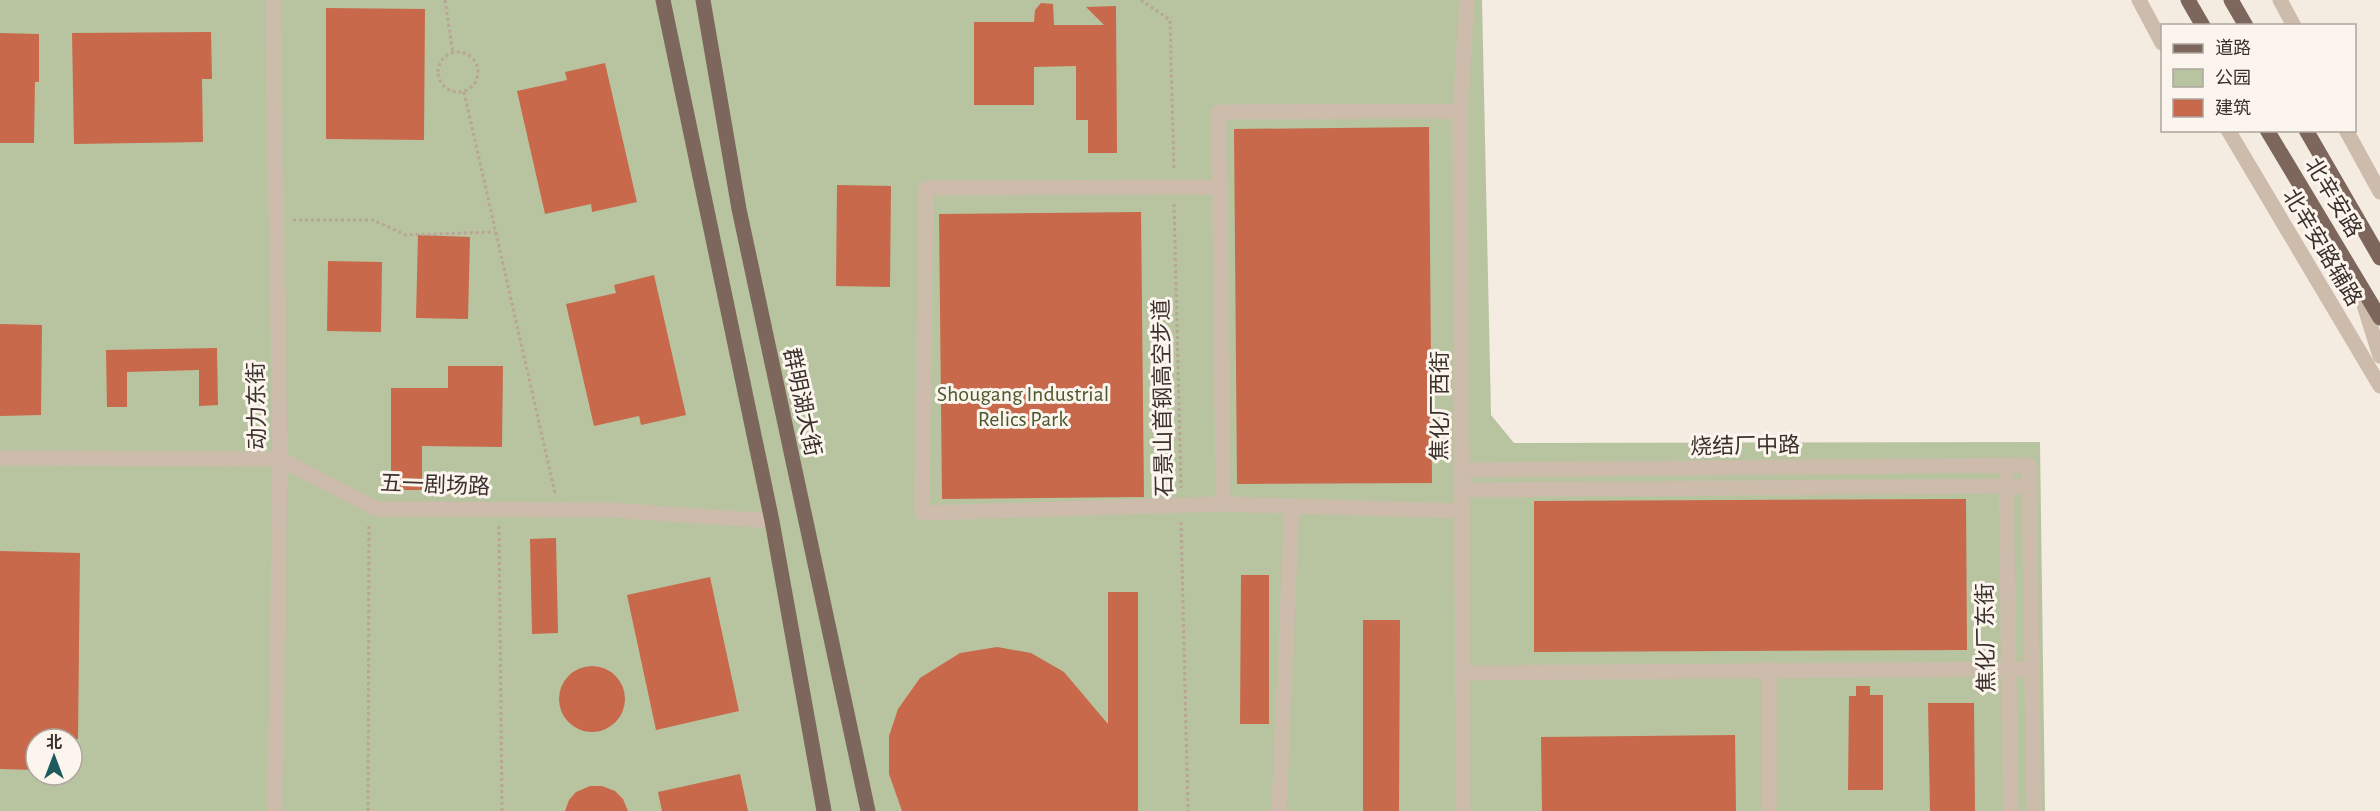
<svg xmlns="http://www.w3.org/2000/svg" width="2380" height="811" viewBox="0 0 2380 811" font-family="'Alegreya Sans','Noto Sans SC',sans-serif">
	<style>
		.green { fill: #b8c4a0; fill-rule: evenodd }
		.building { fill: #c8694b }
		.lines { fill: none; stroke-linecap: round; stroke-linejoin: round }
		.path { stroke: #b9a596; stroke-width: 3; stroke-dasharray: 3 3; stroke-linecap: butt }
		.minor { stroke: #cdbbac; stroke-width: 15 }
		.major { stroke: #7d675c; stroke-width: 15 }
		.labels { text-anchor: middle; stroke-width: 6; stroke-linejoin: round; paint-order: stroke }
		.street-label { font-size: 22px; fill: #3b302b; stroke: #fbf5ee }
		.park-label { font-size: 22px; fill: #4a5a2e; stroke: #fbf5ee }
	</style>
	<rect width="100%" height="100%" fill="#f4ebe1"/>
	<!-- green -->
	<path class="green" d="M0,0H1482L1491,415L1514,443L2040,442L2045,811H0ZM36,739H72V775H36Z"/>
	<!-- building -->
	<path class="building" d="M1041,3L1053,4L1054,25H1104L1086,7L1116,6L1117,153H1088V120H1076V66L1034,67V105H974V22H1034L1035,10Z
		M326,8L425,9L424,140L326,139Z
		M211,32L212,79H202L203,142L74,144L72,33Z
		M0,33L39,34V82H35L34,143H0Z
		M605,63L637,202L592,212L591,204L545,214L517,91L567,80L565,72Z
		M1429,127L1432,483L1237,484L1234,129Z
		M837,185L891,186L890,287L836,286Z
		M1141,212L1144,497L942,499L939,214Z
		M418,235L470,237L468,319L416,318Z
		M328,261L382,262L381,332L327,331Z
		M654,275L686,415L641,425L639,416L594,426L566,304L616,293L614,285Z
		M0,324L42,325L41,415L0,416Z
		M217,348L218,405L199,406V370L127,372V407H107L106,350Z
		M448,366H503L502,447L422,446V490H391V388H448Z
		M1966,499L1967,650L1534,652V501Z
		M556,538L558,633L532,634L530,539Z
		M0,551L80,553L78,739H36V770L0,769Z
		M1241,575H1269V724H1240Z
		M710,577L739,711L656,730L627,595Z
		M1108,592H1138V811H902L889,774V736L898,709L920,678L960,653L997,647L1031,653L1064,672L1108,724Z
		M1363,620H1400L1399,811H1363Z
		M559 699a33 33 0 1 1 66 0a33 33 0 1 1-66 0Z
		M1856,686H1870V695H1883V790H1848L1849,696H1856Z
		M1928,703H1974L1975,811H1930Z
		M1735,735L1736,811H1542L1541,737Z
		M740,774L748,811H662L658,792Z
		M590,786H602L615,791L623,799L628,811H565L569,800L576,792Z"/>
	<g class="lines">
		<!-- path -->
		<path class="path" d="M445,0L453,53
			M1141,0L1170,20L1174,170
			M438 72a20 20 0 1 1 40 0a20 20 0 1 1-40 0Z
			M464,92L555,493
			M1174,204L1181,488
			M293,220H373L406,235L495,232
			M1181,522L1188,811
			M499,526L502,811
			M368,811L369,523"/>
		<!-- minor -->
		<path class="minor" d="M273,0L280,459L275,811
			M2139,0L2162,43
			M2280,0L2294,26
			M1460,111L1219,112L1223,504L1462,511
			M2228,130L2380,386
			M2346,130L2380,192
			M1220,187L926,188L922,513L1223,504
			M2359,289L2380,356
			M0,458L280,459L377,509L610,510L772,521
			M1462,470L2029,465L2034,811
			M2006,476L2011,811
			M1462,490L2029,486
			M1769,669V811
			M1464,673L2032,669
			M1279,811L1292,505
			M1463,811L1460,111L1467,0"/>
		<!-- major -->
		<path class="major" d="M663,0L772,521L824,811
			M703,0L739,209L868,811
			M2188,0L2203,26
			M2231,0L2246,26
			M2267,130L2380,318
			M2306,130L2380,258"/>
	</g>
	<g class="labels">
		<!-- street labels -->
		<g class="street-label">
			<text transform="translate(2334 197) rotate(59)" y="8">北辛安路</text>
			<text transform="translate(2323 247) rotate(59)" y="8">北辛安路辅路</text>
			<text transform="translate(1162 398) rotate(-91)" y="8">石景山首钢高空步道</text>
			<text transform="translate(803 402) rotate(78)" y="8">群明湖大街</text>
			<text transform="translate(256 406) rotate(-91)" y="8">动力东街</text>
			<text transform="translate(1439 406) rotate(-90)" y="8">焦化厂西街</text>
			<text transform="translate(1745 445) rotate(-1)" y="8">烧结厂中路</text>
			<text transform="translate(435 484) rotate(2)" y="8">五一剧场路</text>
			<text transform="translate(1985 638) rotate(-91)" y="8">焦化厂东街</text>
		</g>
		<!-- park labels -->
		<g class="park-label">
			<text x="1023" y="401">Shougang Industrial<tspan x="1023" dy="25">Relics Park</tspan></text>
		</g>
	</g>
	<!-- legend -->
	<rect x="2161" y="24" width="195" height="108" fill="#fbf5ee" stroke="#aea6a0" stroke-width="1.5"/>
	<rect x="2173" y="44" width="30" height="9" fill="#7d675c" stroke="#aea6a0" stroke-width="1.5"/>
	<text x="2215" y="54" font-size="18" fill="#3b302b">道路</text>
	<rect x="2173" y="69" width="30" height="18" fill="#b8c4a0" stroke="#aea6a0" stroke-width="1.5"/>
	<text x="2215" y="84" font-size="18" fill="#3b302b">公园</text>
	<rect x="2173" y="99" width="30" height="18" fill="#c8694b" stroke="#aea6a0" stroke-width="1.5"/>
	<text x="2215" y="114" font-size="18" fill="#3b302b">建筑</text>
	<!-- north arrow -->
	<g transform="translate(54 757)"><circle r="28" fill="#fbf5ee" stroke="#aea6a0" stroke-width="1.5"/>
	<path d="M0-4.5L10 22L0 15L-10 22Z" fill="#1f5a5e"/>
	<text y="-9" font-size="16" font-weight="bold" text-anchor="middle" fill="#3b302b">北</text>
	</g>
</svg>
